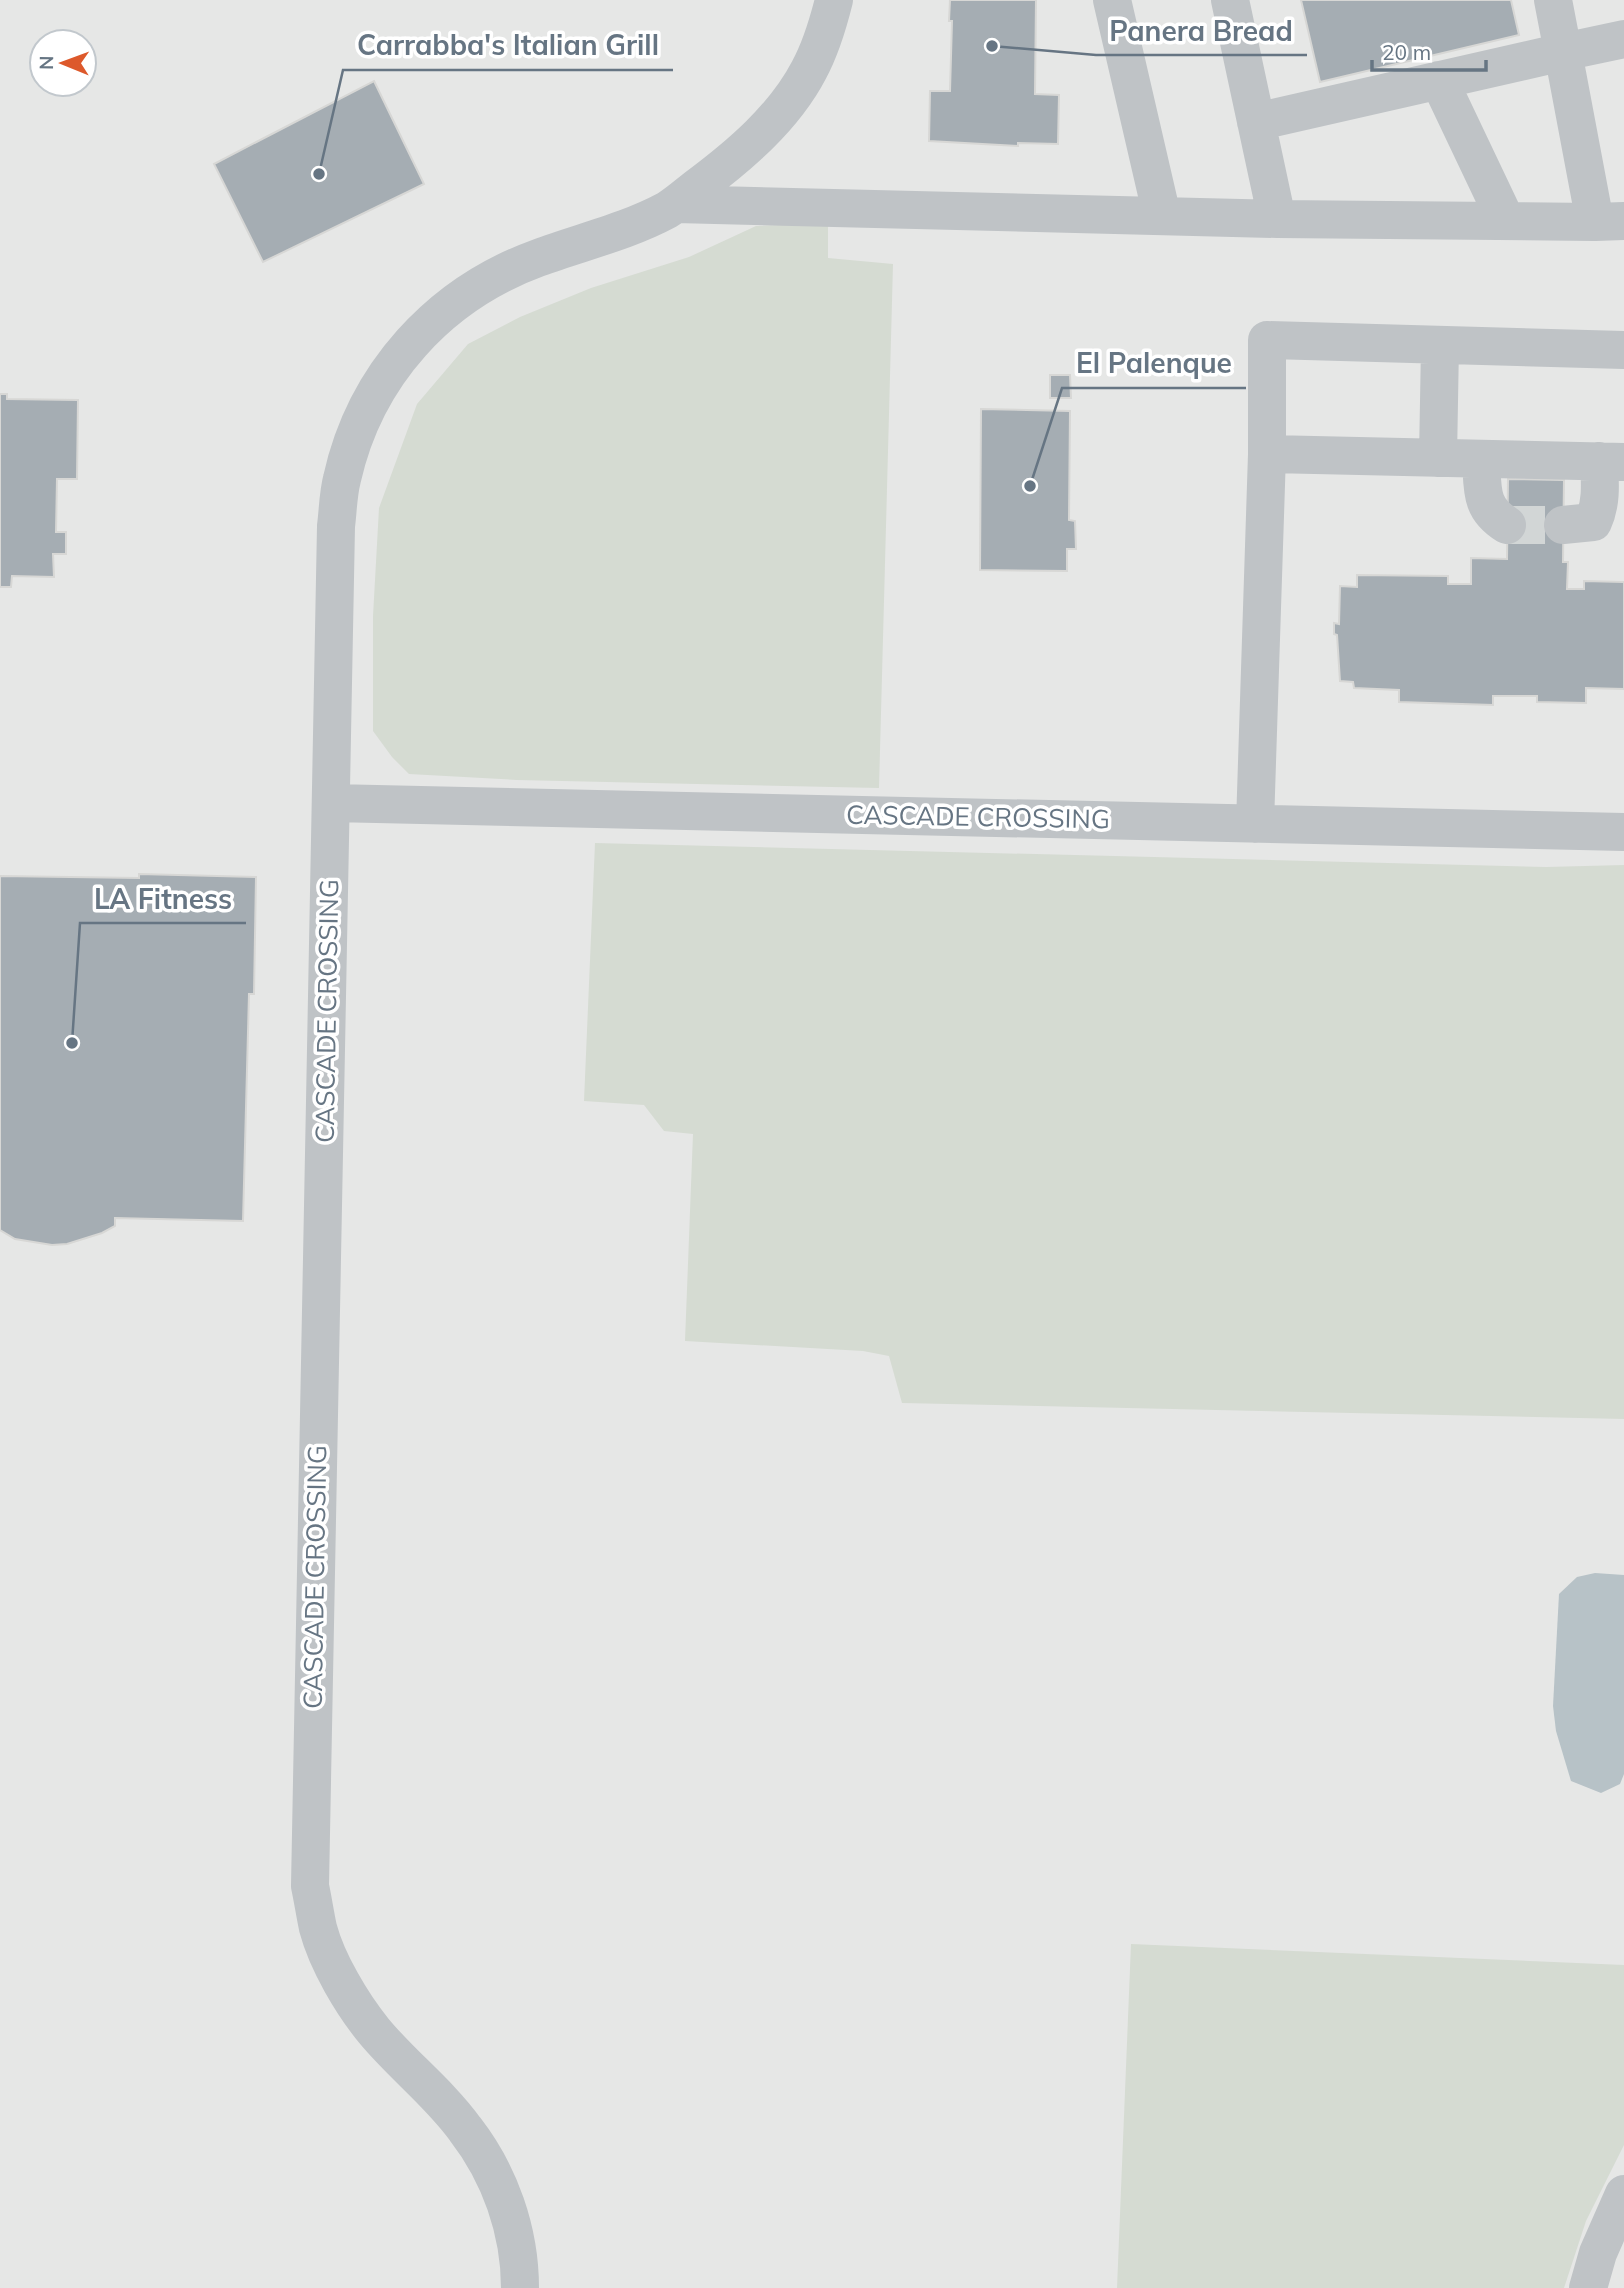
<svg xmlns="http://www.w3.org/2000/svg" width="1624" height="2288" viewBox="0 0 1624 2288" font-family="Mulish,sans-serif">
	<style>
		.built { fill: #e6e7e6; fill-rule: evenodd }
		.green { fill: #d5dbd2 }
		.water { fill: #b7c2c7 }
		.building { fill: #a5adb3; stroke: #d7d7d5; stroke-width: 2 }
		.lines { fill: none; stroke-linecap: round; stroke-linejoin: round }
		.minor-tunnel { stroke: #d2d6d6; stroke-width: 38; stroke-dasharray: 38 19; stroke-linecap: butt }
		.minor { stroke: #bfc3c6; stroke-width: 38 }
		.labels { text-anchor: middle; stroke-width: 7; stroke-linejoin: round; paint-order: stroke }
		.street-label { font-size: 26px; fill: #667583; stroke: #fff }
		.leader { fill: none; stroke: #667583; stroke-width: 2.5 }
		.callout-dot { fill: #667583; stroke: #fff; stroke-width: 2.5 }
		.callout-label { font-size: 28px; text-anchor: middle; font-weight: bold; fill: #667583; stroke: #fff; stroke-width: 7; stroke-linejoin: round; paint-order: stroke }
	</style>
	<rect width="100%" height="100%" fill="#f6f6f2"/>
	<!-- built -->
	<path class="built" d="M0,0H1624V2288H0ZM42,42H84V84H42Z"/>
	<!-- green -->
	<path class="green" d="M828,223V258L893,264L879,788L517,780L409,774L392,757L373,731V616L379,508L417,404L468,344L520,317L591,288L689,257L756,226Z
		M595,843L1546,867L1624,865V1419L902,1403L889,1356L863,1351L685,1341L693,1134L664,1131L644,1105L584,1101Z
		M1131,1944L1624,1965V2145L1586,2221L1564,2288H1117Z"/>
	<!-- water -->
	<path class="water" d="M1595,1573L1624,1575V1774L1620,1784L1601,1793L1571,1781L1556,1731L1553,1706L1559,1594L1577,1577Z"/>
	<!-- building -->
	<path class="building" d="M950,0H1036L1035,94L1059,95L1058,144L1018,143V146L929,141L930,91H950L952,21H949Z
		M1301,0H1511L1519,35L1320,82Z
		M374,81L424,184L263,262L214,164Z
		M1050,375H1070L1071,398H1050Z
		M0,394H7V399L78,400L77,479H57L56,532H66V554H53L54,577L12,576L11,587H0Z
		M981,409L1070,411L1069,520L1075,521L1076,549H1067V571L980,570Z
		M1508,479L1564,480L1563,562H1568L1567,589H1584V581L1624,582V689L1586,688V703L1537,702V696H1493V705L1399,702V690L1354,688L1353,682L1340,681L1337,635L1334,634V623L1339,624L1340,586L1357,587V575L1448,576V584H1471V558L1507,559Z
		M139,874L256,877L254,994H249L243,1221L115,1218V1226L102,1233L67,1244L52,1245L15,1239L0,1230V876L139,878Z"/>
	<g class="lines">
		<!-- minor-tunnel -->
		<path class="minor-tunnel" d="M1507,525H1563"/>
		<!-- minor -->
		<path class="minor" d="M1112,0L1162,216
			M1624,39L1563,52L1595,222L1624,221
			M1439,80L1506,221
			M1256,122L1563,52L1553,0
			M676,204L1277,219L1230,0
			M1277,219L1595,222
			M1267,454V340L1624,350
			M1438,458L1440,345
			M1481,459C1483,488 1479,508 1507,525
			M1563,525L1593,522C1602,503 1600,482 1599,461
			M332,803L1624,832
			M1255,824L1267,454L1624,462
			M520,2288C520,2231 500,2174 465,2129C439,2093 402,2065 374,2031C352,2004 327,1962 318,1928C315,1914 313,1900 310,1886L336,526C338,511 338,494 342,479C365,375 439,294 538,258C581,242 626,232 667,210C677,204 687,195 696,188C739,156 784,118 809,70C821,48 828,24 834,0
			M1588,2288L1598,2253L1624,2194"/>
	</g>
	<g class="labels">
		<!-- street labels -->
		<g class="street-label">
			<text transform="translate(978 817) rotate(1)" y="9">CASCADE CROSSING</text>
			<text transform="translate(327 1011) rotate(-89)" y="9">CASCADE CROSSING</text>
			<text transform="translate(315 1577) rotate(-89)" y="9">CASCADE CROSSING</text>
		</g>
	</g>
	<!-- callouts -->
	<path class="leader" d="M992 46L1096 55H1307M319 174L343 70H673M1030 486L1062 388H1246M72 1043L80 923H246"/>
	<g class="callout-dot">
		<circle cx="992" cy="46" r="7"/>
		<circle cx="319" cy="174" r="7"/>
		<circle cx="1030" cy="486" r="7"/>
		<circle cx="72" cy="1043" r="7"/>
	</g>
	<g class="callout-label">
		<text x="1201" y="41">Panera Bread</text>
		<text x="508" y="55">Carrabba's Italian Grill</text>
		<text x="1154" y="373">El Palenque</text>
		<text x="163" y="909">LA Fitness</text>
	</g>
	<!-- north arrow -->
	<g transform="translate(63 63) rotate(271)"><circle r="33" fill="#ffffff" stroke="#c2c8cd" stroke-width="2"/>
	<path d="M0-5L12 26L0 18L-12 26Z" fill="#dd592b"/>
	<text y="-10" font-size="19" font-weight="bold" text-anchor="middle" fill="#667583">N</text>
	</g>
	<!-- scale -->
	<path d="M1372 60v10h114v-10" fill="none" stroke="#667583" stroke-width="3.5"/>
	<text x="1382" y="60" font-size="21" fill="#667583" stroke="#ffffff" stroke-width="5" paint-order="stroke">20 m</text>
</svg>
